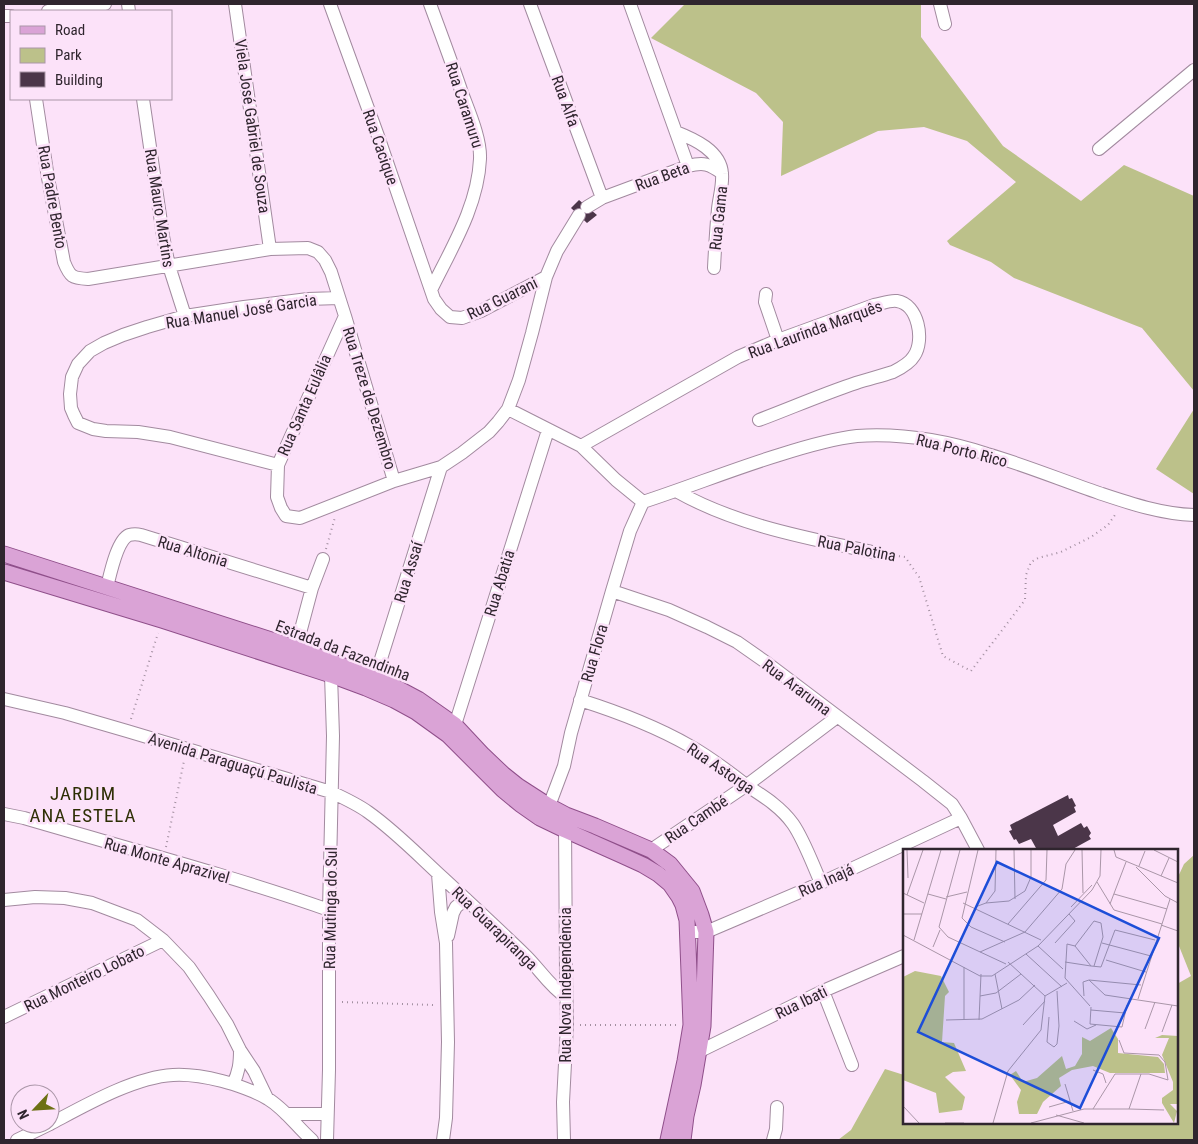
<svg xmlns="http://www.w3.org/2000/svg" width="1198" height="1144" viewBox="0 0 1198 1144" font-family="'Roboto Condensed',sans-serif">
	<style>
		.green { fill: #bcc18a }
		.building { fill: #4b3649 }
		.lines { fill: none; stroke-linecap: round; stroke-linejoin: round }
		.minor-casing { stroke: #a28a9f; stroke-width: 14 }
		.major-casing { stroke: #8f4f8a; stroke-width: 17 }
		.path { stroke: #a28fa0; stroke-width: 2; stroke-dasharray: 1 4; stroke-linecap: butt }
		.minor { stroke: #fff; stroke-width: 12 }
		.major { stroke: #daa3d6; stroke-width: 15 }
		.labels { text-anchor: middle; stroke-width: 5; stroke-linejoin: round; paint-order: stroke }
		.street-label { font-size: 16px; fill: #2f252e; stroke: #fce2f9 }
		.quarter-label { font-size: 19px; letter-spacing: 1px; fill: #2d2e04; stroke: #fce2f9 }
		.inset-road { fill: none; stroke: #aa96a8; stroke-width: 1 }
		.view { fill: #1d4ed8; fill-opacity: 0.15; stroke: #1d4ed8; stroke-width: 2.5 }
		.inset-edge { fill: none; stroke: #2f252e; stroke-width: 2.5 }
	</style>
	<rect width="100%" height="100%" fill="#fce2f9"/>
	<!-- green -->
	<path class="green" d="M685,4H921V37L1003,146L1081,201L1124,165L1194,196V391L1142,328L1014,278L991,262L950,245L947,241L1016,182L967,141L924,127L878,131L781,176L783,122L756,93L651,38Z
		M1194,409V494L1156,469Z
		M1194,855V1140H838L851,1130L885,1069L904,1075V1123H1177V984L1191,976L1177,941V879L1184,864Z"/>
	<!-- building -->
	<path class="building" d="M579,200L597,215L587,223L571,208Z
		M1068,795L1069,799L1072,798L1076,806L1074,807L1076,812L1053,825L1058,836L1081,823L1084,828L1087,826L1091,833L1089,836L1091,839L1071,850H1068L1066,849L1063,850H1032L1036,848L1031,839L1019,844L1016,839L1014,840L1009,831L1012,830L1010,825Z"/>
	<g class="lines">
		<!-- minor casing -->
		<g class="minor-casing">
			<path id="minor" d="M128,4L129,11
				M235,4L270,249
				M330,4L378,136L434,299L441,309L450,317L462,318L481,311L546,277
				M430,4C441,34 452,63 462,93C469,112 481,139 480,159C478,206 451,249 431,290
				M530,4L602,198
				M630,4L688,166
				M940,4L945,24
				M48,11L105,4
				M4,16H11
				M36,99L48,178L64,262C70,277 72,278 88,279L270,249L308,248L318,252L325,260L331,272L345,316L278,465L277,497L281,508L286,516L300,518L394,481L441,467L462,453L489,432L498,422L508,409L519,380L532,333L546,277L557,251L579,215
				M143,99L163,236L169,266L185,316
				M676,132C694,139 721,151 722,174C723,186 719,198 718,209C716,229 715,248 714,268
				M1099,149L1194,70
				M587,207L602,198L688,166C704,162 709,164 722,173
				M766,294L765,302L778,340
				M345,316L394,481
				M508,409L581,446L616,480L643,502
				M581,446L738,357L778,340L874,305C881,304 889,300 897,301C918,304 925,340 914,356C910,363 901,368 893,372C881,376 868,379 856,383C823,394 791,408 759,420
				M278,465L170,437L138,432L106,431L93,429L78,423L74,415L71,408L70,394L72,377L78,364L90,351L104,343L123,335L147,327L185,316L244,307L308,299L339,298
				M676,491C738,526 808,538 877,553
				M643,502C689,487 733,469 779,455C804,447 830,439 857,436C902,433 944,440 987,454C1025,465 1061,480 1099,493C1129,503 1161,514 1194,515
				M107,587C110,575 117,540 129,535C133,534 137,534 141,535L312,588
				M612,591L669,610L707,627L737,642L767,663L923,781L952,804L961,818L978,850
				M296,648L312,588L323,559
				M375,678L441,467
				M4,699L65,713L127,731L331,792C344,798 357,804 368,812C395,831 419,856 443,878C470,903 497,928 524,954C539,968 549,986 566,997
				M580,700C618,712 655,726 690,746C710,757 728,771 746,785C763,796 781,807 793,824C804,840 813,865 821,883
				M451,731L455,725L548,430
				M549,806L564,766L571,733L612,591L630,531L643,502
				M4,814L24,818C126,848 229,875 329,910
				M651,850L747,785L837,717
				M438,874L441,912L446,943L448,1042L446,1118L443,1140
				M4,900L35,897L65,898L92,903L137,920L163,940L189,967L209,996L227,1024L240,1050L254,1071L267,1098
				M688,932H706L821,883L961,818
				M448,936L453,913L456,907L466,899
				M823,991L852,1065
				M4,1017L163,940
				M700,1051L823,991L904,956
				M233,1084C239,1072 240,1063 240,1050
				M286,1114H327
				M50,1124C84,1106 134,1077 173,1075C189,1074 206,1077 222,1081C234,1084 257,1092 268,1099C285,1109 297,1127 312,1140
				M17,1140L50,1124
				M327,1140L329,1070V910L333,736L331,675
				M564,1140L563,1102L567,1025L566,973L565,823
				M773,1140L776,1129L777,1107"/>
		</g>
		<!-- major casing -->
		<g class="major-casing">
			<path id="major" d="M4,554L296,648L386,682L418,699L455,725L483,755L503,774L518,786L549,806L566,815L595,826L651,850L670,864L692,891L701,915L706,932L703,1026L693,1085L686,1116L683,1140
				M4,572L162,620L331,675L366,688L394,700L416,712L448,735L503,790L520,804L540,818L565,830L621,855L643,865L658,874L670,884L679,897L683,905L687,920L691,1025L685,1061L668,1140"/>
		</g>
		<!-- path -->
		<path class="path" d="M326,549L335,517
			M889,555L905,557L919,577L943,656L971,671L1025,600L1026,575L1031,562L1038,558L1061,552L1091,537L1108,525L1117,512
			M131,719L158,633
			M166,847L184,761
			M342,1002L434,1005
			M580,1025H678"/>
		<!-- minor -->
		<use href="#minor" class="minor"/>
		<!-- major -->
		<use href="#major" class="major"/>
	</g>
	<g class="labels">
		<!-- street labels -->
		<g class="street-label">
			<text transform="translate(566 101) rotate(70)" y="6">Rua Alfa</text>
			<text transform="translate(465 105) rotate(72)" y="6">Rua Caramuru</text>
			<text transform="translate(253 126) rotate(82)" y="6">Viela José Gabriel de Souza</text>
			<text transform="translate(381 147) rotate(71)" y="6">Rua Cacique</text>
			<text transform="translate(662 176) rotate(-20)" y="6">Rua Beta</text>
			<text transform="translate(53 197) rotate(80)" y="6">Rua Padre Bento</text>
			<text transform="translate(160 208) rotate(81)" y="6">Rua Mauro Martins</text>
			<text transform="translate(718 218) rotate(-84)" y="6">Rua Gama</text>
			<text transform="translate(502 298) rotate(-26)" y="6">Rua Guarani</text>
			<text transform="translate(241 311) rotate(-9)" y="6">Rua Manuel José Garcia</text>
			<text transform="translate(815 329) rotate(-20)" y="6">Rua Laurinda Marquês</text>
			<text transform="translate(370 398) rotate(73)" y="6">Rua Treze de Dezembro</text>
			<text transform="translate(304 405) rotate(-66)" y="6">Rua Santa Eulâlia</text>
			<text transform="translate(962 450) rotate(14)" y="6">Rua Porto Rico</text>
			<text transform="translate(857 548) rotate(11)" y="6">Rua Palotina</text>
			<text transform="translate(193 551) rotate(17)" y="6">Rua Altonia</text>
			<text transform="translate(408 572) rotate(-73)" y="6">Rua Assaí</text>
			<text transform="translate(499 583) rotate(-73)" y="6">Rua Abatia</text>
			<text transform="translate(343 650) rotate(21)" y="6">Estrada da Fazendinha</text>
			<text transform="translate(594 653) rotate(-74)" y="6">Rua Flora</text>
			<text transform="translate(797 687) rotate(37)" y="6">Rua Araruma</text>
			<text transform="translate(233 763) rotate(17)" y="6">Avenida Paraguaçú Paulista</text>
			<text transform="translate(721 768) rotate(34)" y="6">Rua Astorga</text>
			<text transform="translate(696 819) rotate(-34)" y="6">Rua Cambé</text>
			<text transform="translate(167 860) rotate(16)" y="6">Rua Monte Aprazivel</text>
			<text transform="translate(826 880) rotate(-24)" y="6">Rua Inajá</text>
			<text transform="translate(330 908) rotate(-89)" y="6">Rua Mutinga do Sul</text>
			<text transform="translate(495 928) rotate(44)" y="6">Rua Guarapiranga</text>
			<text transform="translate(84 978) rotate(-26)" y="6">Rua Monteiro Lobato</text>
			<text transform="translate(565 985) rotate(-90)" y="6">Rua Nova Independência</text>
			<text transform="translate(801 1002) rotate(-26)" y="6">Rua Ibati</text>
		</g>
		<!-- quarter labels -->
		<g class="quarter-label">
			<text x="83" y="800">JARDIM<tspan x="83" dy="22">ANA ESTELA</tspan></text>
		</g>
	</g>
	<!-- overview -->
	<g transform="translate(903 849)">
		<rect width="275" height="275" fill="#fce2f9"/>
		<path d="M12,122L38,127L46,143L42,147L39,193L51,194L63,222L50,223L42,228L62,248L59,261L36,264L33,244L0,231V128ZM208,179L215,190V204L255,208L261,215L262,224H207L190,217L169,221L156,229L158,237L140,253L134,265H116L114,253L118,241L107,226L113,222L120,233L134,229L159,207L163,220L172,217L179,205V188L187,192ZM259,186L275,187V255H267L274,262L271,274L259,254V249L270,241V233L259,206L266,189H252Z" fill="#bcc18a"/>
		<path class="inset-road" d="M4,1L5,29M57,1L36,78L45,88L103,115M75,1L59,69L68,78L102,93M111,1L112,50M179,1L180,44M211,1L213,8L275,34M251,1L275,13M236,17L242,2M233,18L262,47L275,54M258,27L266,9M194,33L211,61L259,75M0,44L21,54M25,45L43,50M211,45L264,60M4,46L20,1M43,48L64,43M60,54L138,91M83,54L106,52L122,42L128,28V1M207,55L223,13M72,58L83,54L92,42L93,1M168,58L189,36M0,65H19M105,75L143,31L144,1M258,76L275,82M0,86L77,127H89L135,97L189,41L197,27L198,1M11,91L38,1M152,94L172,72L166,65M199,94L248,107M135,97L160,120M172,97L191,72L198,74L200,88L191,117M30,98L37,81M77,103L122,83L159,40L163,15L172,1M123,105L159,138M203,111L243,123M105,113L142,147M162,113L188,117M92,125L99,160M186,131L202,146L275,157M186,131L238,136M77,147L93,144L118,125M142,147L164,134M181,147L180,133L186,131M235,150L267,50M187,157L162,129L164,95L172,97L188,117L198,118L212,81L252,91M188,161L222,164M146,168L144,193L151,198L154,195L156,177L154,142M43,171L79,170L116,151L132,136M61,171V118M76,171L78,125M171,172L184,180L193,176M187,175L219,178L224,156M187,175L188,158M120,176L142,152M242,180L252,153M259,183L269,156M190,221L200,225L203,234M162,235L170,262M0,257L16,274M146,258L167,252M190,260L212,225H246L265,231L262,213L256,206L221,204L216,191M226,260L261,261M153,266L181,274M42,274H61M90,274L105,222L138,181L142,147M128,274L181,260H226L238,225"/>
		<path class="view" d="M94,13L256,89L177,259L15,183Z"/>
		<rect width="275" height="275" class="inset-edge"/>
	</g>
	<!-- border -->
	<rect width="1198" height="1144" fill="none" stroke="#2f252e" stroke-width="10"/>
	<!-- legend -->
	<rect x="10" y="10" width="162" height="90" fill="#fce2f9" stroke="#aa96a8"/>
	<rect x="20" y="26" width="25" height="8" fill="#daa3d6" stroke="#aa96a8"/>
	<text x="55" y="35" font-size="15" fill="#2f252e">Road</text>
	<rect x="20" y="48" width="25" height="15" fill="#bcc18a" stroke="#aa96a8"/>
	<text x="55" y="60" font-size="15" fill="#2f252e">Park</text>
	<rect x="20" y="72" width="25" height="15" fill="#4b3649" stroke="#aa96a8"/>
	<text x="55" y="85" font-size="15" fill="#2f252e">Building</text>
	<!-- north arrow -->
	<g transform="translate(35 1109) rotate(245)"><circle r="24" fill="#fce2f9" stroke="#aa96a8"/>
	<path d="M0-4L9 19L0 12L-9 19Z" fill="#6d7014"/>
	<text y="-8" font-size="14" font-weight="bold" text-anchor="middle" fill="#2f252e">N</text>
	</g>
</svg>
